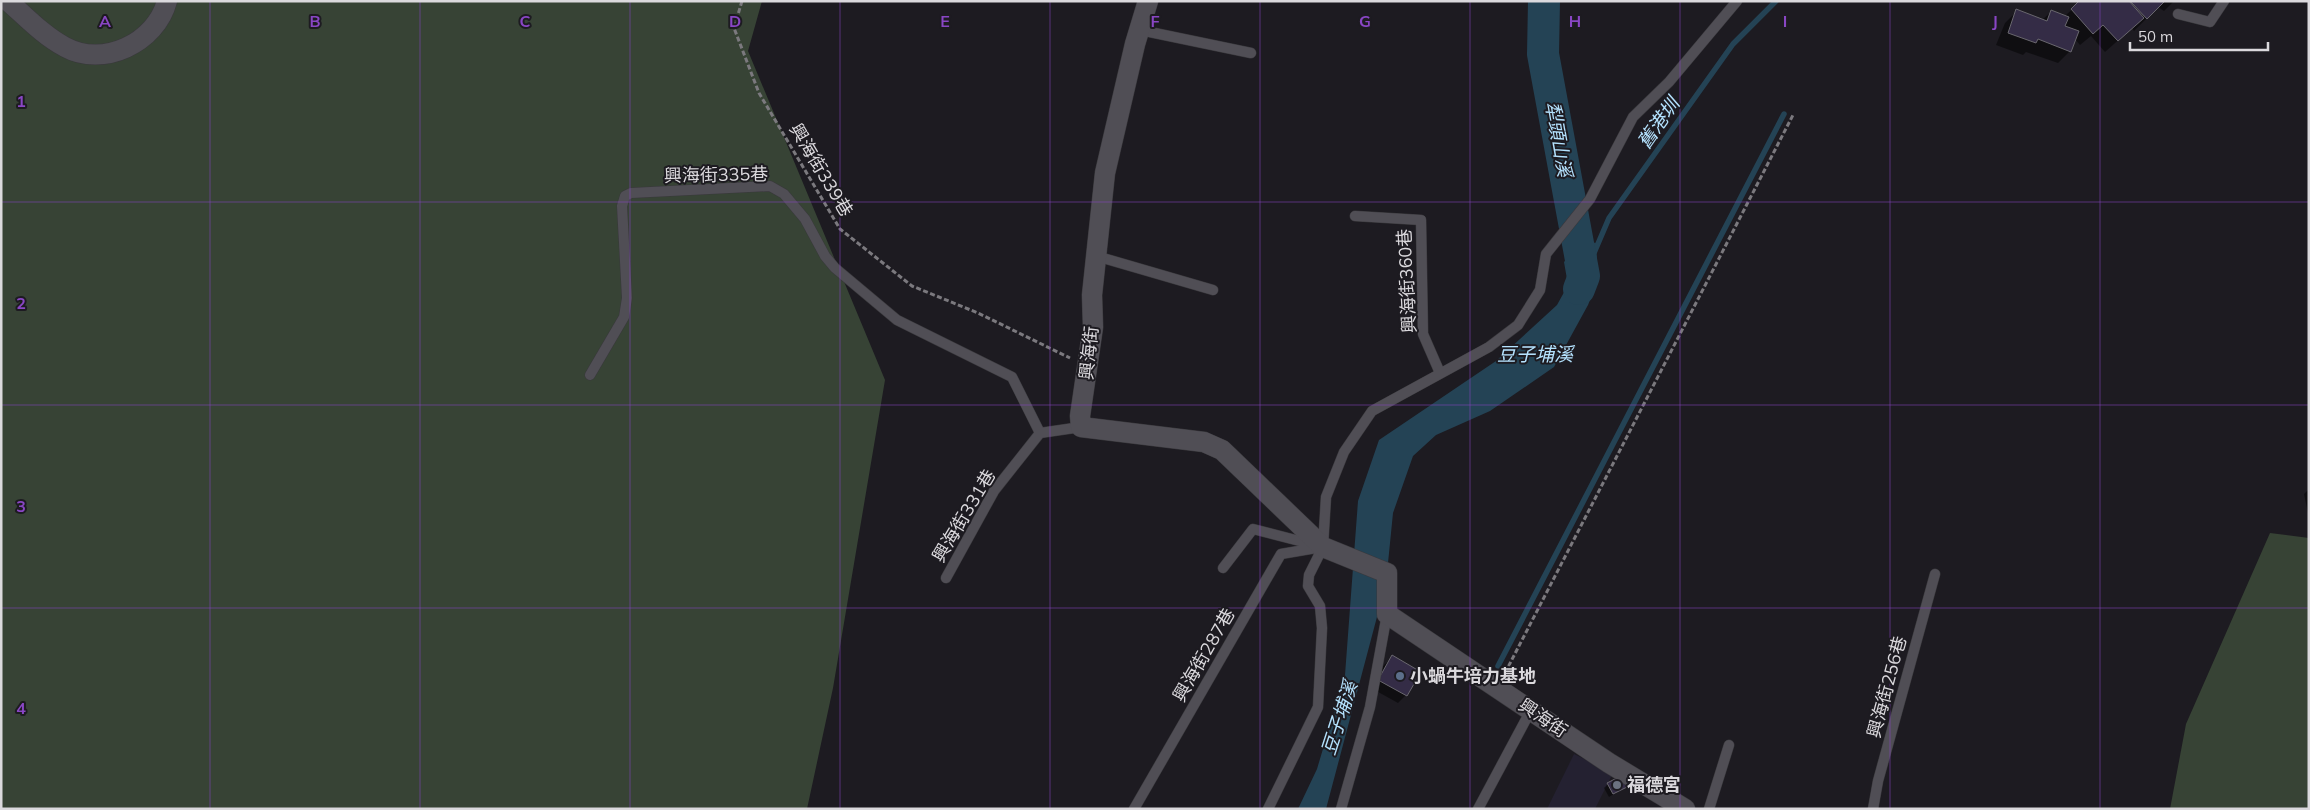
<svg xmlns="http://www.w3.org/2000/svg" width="2310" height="810" viewBox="0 0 2310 810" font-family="Mulish,'Noto Sans TC',sans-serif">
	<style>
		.industrial { fill: #242131 }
		.green { fill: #374335 }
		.water { fill: #244355 }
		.shadow { fill: #0007 }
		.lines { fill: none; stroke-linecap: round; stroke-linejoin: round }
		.stream { stroke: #244355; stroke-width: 5.5 }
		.river { stroke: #244355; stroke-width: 32 }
		.building { fill: #342c46; stroke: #69676e }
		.lane-casing { stroke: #3a393d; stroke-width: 11 }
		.street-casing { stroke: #3a393d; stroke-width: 21 }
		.path { stroke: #7b797e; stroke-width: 3; stroke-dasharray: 5 2.5; stroke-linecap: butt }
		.lane { stroke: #504e55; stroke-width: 10 }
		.street { stroke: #504e55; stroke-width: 20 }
		.grid { fill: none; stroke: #8946c4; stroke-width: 1; stroke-opacity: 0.55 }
		.service-dot { fill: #5c6f8a; stroke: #1d1b21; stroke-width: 2 }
		.worship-dot { fill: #6b7280; stroke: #1d1b21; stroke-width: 2 }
		.labels { text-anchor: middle; stroke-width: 4; stroke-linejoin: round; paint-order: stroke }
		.street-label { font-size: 18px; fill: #dbd9dd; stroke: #1d1b21 }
		.poi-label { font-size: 18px; font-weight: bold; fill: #dbd9dd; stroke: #1d1b21; text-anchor: start }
		.water-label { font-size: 19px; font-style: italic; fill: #b4e2fe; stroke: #1d1b21 }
		.grid-label { font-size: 16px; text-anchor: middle; font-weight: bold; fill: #8946c4; stroke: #1d1b21; stroke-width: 4; stroke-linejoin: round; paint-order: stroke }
	</style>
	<rect width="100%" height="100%" fill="#1d1b21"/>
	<!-- industrial -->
	<path class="industrial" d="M1574,754L1613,773L1595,809H1547Z"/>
	<!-- green -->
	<path class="green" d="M1,1H762L748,51L885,380L833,688L807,809H1Z
		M2270,533L2309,538V809H2170L2186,724Z"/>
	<!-- water -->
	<path class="water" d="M1583,241L1596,243L1598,280L1588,305L1554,367L1490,411L1436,435L1413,456L1393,513L1386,583L1326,809H1298L1317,769L1345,675L1358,501L1379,440L1496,361L1557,305L1568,285L1564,262Z"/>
	<!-- shadow -->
	<path class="shadow" d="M2081,1H2174L2164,11L2158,7L2134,31L2132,28L2105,52L2091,36L2080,45L2075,39L2070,51L2058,63L2026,52L2023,55L1996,45L2005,23L2017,11L2042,20L2052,11L2065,16Z
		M2309,489V518L2304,494Z
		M1393,657L1419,672L1406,695L1398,703L1371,688L1384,665Z
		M1608,784L1625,787L1609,797L1604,788Z"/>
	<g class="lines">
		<!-- stream -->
		<path class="stream" d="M1594,253L1609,218L1733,44L1776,1
			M1498,666L1784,114"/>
		<!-- river -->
		<path class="river" d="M1544,1L1543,54L1584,276L1579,289"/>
	</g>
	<!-- building -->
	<path class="building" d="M2079,1H2129L2144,18L2118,41L2103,25L2093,34L2071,9Z
		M2130,1H2165L2147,19Z
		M2016,9L2047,21L2051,10L2069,17L2065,26L2079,31L2071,52L2038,39L2036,43L2008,33Z
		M1392,655L1421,672L1407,696L1378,680Z
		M1621,776L1627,787L1613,794L1607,783Z"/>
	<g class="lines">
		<!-- lane casing -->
		<g class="lane-casing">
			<path id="lane" d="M2178,14L2210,22L2224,1
				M1140,30L1251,53
				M1355,216L1421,220L1423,334L1440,373
				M1096,256L1213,290
				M590,375L624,317L627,298L622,206L625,196L631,193L770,186L784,194L805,219L825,256L835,268L897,320L1012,377L1040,433
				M1223,568L1253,529L1315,545
				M946,578L994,491L1040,433L1081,427
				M1134,809L1281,554L1322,547
				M1268,809L1318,707L1322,628L1320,606L1308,586L1309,575L1323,547L1326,497L1344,452L1372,411L1489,347L1518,325L1540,290L1546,254L1590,199L1633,117L1669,82L1737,1
				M1341,809L1370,707L1387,614
				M1478,809L1531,710
				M1709,809L1729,745
				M1873,809L1878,781L1935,574"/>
		</g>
		<!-- street casing -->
		<g class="street-casing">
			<path id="street" d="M8,1C26,17 44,36 65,47C103,68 156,43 167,1
				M1148,1L1135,44L1105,173L1092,295L1093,327L1080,416L1081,427L1204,442L1222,450L1323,547L1387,573V614L1609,763L1685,809"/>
		</g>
		<!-- path -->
		<path class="path" d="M742,1L734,28L759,93L840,229L912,286L978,313L1070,358
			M1505,673L1793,115"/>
		<!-- lane -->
		<use href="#lane" class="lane"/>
		<!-- street -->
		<use href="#street" class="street"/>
	</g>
	<!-- grid -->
	<path class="grid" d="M210,1V809M420,1V809M630,1V809M840,1V809M1050,1V809M1260,1V809M1470,1V809M1680,1V809M1890,1V809M2100,1V809M1,202H2309M1,405H2309M1,608H2309"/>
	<!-- markers -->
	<circle class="service-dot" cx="1400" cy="676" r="5"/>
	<circle class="worship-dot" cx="1617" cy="785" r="5"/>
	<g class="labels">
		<!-- street labels -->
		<g class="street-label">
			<text transform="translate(821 170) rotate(59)" y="6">興海街339巷</text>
			<text transform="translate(716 175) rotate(-1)" y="6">興海街335巷</text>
			<text transform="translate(1407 281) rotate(-93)" y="6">興海街360巷</text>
			<text transform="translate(1089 353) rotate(-84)" y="6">興海街</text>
			<text transform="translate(964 516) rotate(-59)" y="6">興海街331巷</text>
			<text transform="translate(1204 655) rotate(-60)" y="6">興海街287巷</text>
			<text transform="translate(1887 687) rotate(-75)" y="6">興海街256巷</text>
			<text transform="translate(1543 718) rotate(34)" y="6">興海街</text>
		</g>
		<!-- poi labels -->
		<g class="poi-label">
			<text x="1410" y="682">小蝸牛培力基地</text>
			<text x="1627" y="791">福德宮</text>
		</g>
		<!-- water labels -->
		<g class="water-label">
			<text transform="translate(1658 123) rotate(-55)" y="7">舊港圳</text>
			<text transform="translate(1559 139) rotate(80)" y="7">犁頭山溪</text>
			<text x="1535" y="361">豆子埔溪</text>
			<text transform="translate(1339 718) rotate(-72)" y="7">豆子埔溪</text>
		</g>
	</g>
	<g class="grid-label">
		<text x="105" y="27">A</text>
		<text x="315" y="27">B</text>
		<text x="525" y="27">C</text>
		<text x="735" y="27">D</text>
		<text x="945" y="27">E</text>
		<text x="1155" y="27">F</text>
		<text x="1365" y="27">G</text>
		<text x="1575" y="27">H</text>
		<text x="1785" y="27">I</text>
		<text x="1995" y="27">J</text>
		<text x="21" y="107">1</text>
		<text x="21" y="309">2</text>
		<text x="21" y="512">3</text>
		<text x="21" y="714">4</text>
	</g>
	<!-- border -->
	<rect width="2310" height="810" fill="none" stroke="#dbd9dd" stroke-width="5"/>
	<!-- scale -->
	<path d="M2130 42v8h138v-8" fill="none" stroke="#dbd9dd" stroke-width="2.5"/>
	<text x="2138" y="42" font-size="15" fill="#dbd9dd" stroke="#1d1b21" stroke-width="4" paint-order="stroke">50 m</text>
</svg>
